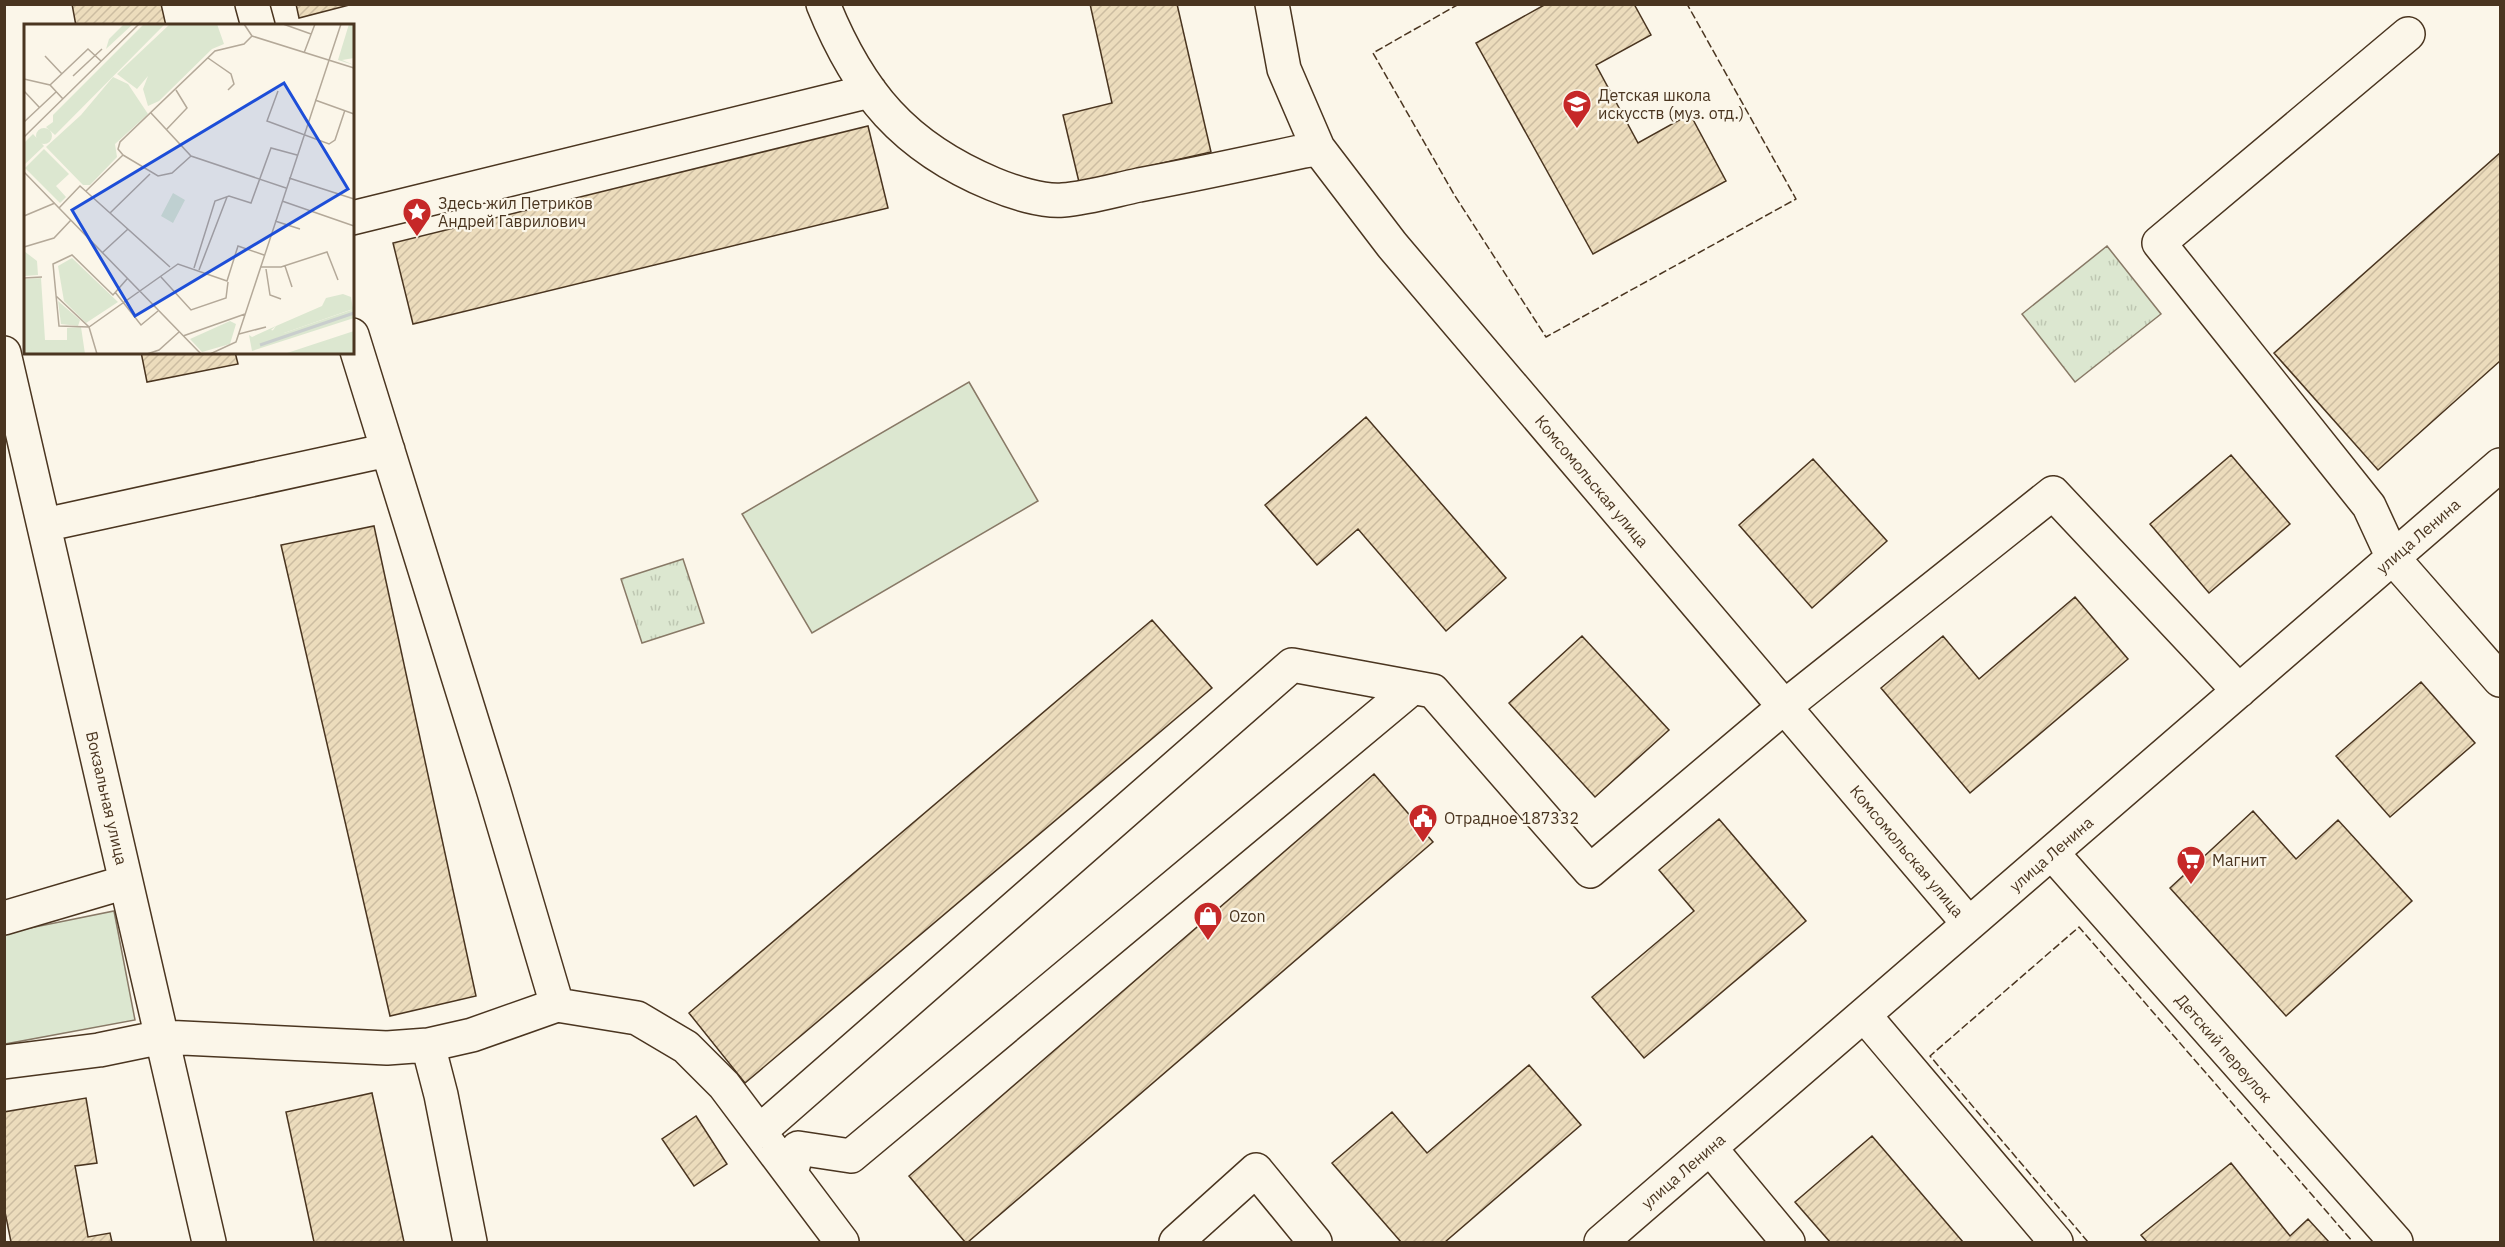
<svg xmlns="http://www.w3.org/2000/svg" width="2505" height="1247" viewBox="0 0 2505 1247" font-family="'IBM Plex Sans',sans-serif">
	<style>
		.grass { fill: #dce7d0; stroke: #887966; stroke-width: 1.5 }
		.park { fill: url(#park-tufts); stroke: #887966; stroke-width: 1.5 }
		.building { fill: url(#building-hatch); stroke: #4a3520; stroke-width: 1.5 }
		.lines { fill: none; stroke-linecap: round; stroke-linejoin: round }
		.minor-casing { stroke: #4a3520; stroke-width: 36 }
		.minor { stroke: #fbf6e9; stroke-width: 33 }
		.fence { stroke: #4a3520; stroke-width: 1.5; stroke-dasharray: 8 3; stroke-linecap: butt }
		.labels { text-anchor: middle; stroke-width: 4.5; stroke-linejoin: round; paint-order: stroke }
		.poi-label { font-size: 16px; fill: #4a3520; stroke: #fbf6e9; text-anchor: start }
		.street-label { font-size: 16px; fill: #4a3520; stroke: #fbf6e9 }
		.inset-river { fill: none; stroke: #c9cecd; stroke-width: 3 }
		.inset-road { fill: none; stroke: #b4a999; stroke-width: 1.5 }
		.view { fill: #1d4ed8; fill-opacity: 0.15; stroke: #1d4ed8; stroke-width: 3 }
		.inset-edge { fill: none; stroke: #4a3520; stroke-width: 3 }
	</style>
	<defs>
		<pattern id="park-tufts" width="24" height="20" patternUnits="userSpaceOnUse" patternTransform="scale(1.5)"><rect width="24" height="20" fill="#dce7d0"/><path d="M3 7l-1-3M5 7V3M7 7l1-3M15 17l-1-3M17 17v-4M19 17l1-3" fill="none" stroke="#bec7b2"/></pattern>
		<pattern id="building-hatch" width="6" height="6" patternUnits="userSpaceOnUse" patternTransform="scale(1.5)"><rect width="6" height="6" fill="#ecdcbc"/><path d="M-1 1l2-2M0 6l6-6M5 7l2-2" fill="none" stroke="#ccbda1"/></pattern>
	</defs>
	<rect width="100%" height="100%" fill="#fbf6e9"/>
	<!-- grass -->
	<path class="grass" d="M969,382L1038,501L812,633L742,514Z
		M114,911L135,1020L5,1044V933Z"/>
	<!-- park -->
	<path class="park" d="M2107,246L2161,314L2075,382L2022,314Z
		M683,559L704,623L642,643L621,579Z"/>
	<!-- building -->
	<path class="building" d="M72,4H161L166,26H76Z
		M296,4H353L299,18Z
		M1090,4H1177L1211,152L1079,182L1063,115L1112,103Z
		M1546,4H1634L1651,35L1596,65L1638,143L1690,114L1726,181L1593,254L1476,43Z
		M868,126L888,208L413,324L393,243Z
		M2500,153V361L2378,470L2274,353Z
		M141,352H235L238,364L147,382Z
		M1366,417L1506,578L1446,631L1358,529L1317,565L1265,505Z
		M2231,455L2290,524L2209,593L2150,524Z
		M1813,459L1887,541L1812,608L1739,525Z
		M374,526L476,996L390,1016L281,545Z
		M2075,597L2128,659L1970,793L1881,688L1943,636L1979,679Z
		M1152,620L1212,688L745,1083L689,1013Z
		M1582,636L1669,730L1595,797L1509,703Z
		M2421,682L2475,743L2390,817L2336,756Z
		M1374,774L1433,842L968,1242H965L909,1176Z
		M2253,811L2296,859L2338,820L2412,901L2286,1016L2170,888Z
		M1719,819L1806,921L1644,1058L1592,997L1694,911L1659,870Z
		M1529,1065L1581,1125L1445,1242H1401L1332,1163L1392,1112L1427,1153Z
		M372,1093L404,1242H314L286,1112Z
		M86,1098L97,1163L75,1166L88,1237L110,1233L112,1242H11L4,1207V1112Z
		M696,1116L727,1164L694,1186L662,1139Z
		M1872,1136L1963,1242H1830L1795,1202Z
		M2231,1163L2290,1236L2308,1219L2329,1242H2147L2141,1235Z"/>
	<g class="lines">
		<!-- minor casing -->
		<g class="minor-casing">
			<path id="minor" d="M252,4L258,26
				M823,4C859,93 904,147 993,184C1012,192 1043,202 1063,200C1088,198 1115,190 1139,185C1199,174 1258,161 1318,148
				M1272,4L1284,69L1318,148L1392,245L1969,924
				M2408,34L2159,243L2369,506L2393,558L2500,680
				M352,218L870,91
				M352,335L494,792L557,1005
				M4,353L209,1242
				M44,525L388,450
				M2052,853L2396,1242
				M4,918L126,882
				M1864,1015L2056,1242
				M428,1045L441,1095L470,1242
				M4,1062L99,1050L162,1037L387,1048L428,1045L472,1035L557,1005L637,1018L686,1047L724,1085L842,1242
				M760,1131L1292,665L1433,691L1590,871L1784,707L2053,493L2239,691
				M1710,1148L1788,1242
				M791,1173L798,1148L851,1156L1412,688
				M1176,1242L1256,1170L1315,1242
				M1601,1242L2500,465"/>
		</g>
		<!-- minor -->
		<use href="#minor" class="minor"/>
		<!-- fence -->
		<path class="fence" d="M1459,4L1373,53L1455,196L1546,337L1796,199L1687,4
			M2088,1242L1930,1056L2079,927L2353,1242"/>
	</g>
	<!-- icons -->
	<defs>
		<g id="school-pin" transform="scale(1.5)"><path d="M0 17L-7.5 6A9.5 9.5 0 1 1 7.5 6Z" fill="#c62828" stroke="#fbf6e9"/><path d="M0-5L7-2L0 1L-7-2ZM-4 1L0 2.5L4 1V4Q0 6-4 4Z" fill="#fff"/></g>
		<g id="sight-pin" transform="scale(1.5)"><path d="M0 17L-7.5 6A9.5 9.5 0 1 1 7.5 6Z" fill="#c62828" stroke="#fbf6e9"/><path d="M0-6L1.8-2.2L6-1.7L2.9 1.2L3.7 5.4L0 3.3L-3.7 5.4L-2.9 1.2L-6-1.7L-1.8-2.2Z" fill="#fff"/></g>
		<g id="civic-pin" transform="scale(1.5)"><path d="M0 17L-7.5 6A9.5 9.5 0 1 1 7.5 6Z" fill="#c62828" stroke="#fbf6e9"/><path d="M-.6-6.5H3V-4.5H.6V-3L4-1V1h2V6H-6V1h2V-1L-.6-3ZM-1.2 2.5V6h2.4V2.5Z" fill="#fff"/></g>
		<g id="supermarket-pin" transform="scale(1.5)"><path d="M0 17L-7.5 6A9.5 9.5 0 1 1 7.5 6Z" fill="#c62828" stroke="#fbf6e9"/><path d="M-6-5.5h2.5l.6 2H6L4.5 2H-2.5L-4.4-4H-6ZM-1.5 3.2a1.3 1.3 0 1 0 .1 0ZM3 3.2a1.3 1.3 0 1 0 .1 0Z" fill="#fff"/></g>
		<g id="shop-pin" transform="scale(1.5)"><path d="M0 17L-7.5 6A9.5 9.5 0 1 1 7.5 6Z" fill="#c62828" stroke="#fbf6e9"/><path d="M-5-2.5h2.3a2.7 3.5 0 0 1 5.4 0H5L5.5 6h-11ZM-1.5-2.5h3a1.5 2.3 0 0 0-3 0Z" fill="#fff"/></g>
	</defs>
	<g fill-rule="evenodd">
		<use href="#school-pin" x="1577" y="104"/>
		<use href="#sight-pin" x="417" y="212"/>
		<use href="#civic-pin" x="1423" y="818"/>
		<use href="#supermarket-pin" x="2191" y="860"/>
		<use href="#shop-pin" x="1208" y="916"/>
	</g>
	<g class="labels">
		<!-- poi labels -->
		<g class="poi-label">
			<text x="1598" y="101">Детская школа<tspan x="1598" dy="18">искусств (муз. отд.)</tspan></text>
			<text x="438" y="209">Здесь жил Петриков<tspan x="438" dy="18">Андрей Гаврилович</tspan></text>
			<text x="1444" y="824">Отрадное 187332</text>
			<text x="2212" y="866">Магнит</text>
			<text x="1229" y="922">Ozon</text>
		</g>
		<!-- street labels -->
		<g class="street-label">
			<text transform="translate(1592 481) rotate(50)" y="6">Комсомольская улица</text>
			<text transform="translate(2418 536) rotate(-41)" y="6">улица Ленина</text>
			<text transform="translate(107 798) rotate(77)" y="6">Вокзальная улица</text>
			<text transform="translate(1907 851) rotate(50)" y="6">Комсомольская улица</text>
			<text transform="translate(2051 854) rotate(-41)" y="6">улица Ленина</text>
			<text transform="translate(2224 1048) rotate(49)" y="6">Детский переулок</text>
			<text transform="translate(1683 1171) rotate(-41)" y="6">улица Ленина</text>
		</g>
	</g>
	<!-- overview -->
	<g transform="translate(24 24)">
		<rect width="330" height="330" fill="#fbf6e9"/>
		<path d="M100,0H109L82,25L85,15ZM120,0H141L31,111L22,103L29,98V91ZM325,0H330V34L318,36L330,41L314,36ZM12 112a8 8 0 1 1 16 0a8 8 0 1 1-16 0ZM149,169L161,176L149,199L137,192ZM0,227L13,237L14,251L0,252ZM48,234L94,278L62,299L40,277L34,242ZM17,254L21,316H43V304L57,303L61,330H0V255ZM330,280V294L228,327L225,311L228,313L252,302L247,306L260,309L327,286ZM206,297L212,300L206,320L178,328L166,315ZM330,307V330H260Z" fill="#dce7d0"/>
		<path d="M146,0H193L200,20L188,25L135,77L124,82L119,65L124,52L113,65L93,50ZM99,23H106L107,29L90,42L84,53H74ZM14,255L19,302L13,313L6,311L7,324L12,330H3L0,256ZM319,270L327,273L329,285L260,309H247L252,302L298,282L302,274ZM34,277L56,296L54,302L37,300ZM55,305L60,330H45L39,320H23L44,316L45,306ZM330,310V330H271Z" fill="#dce7d0"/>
		<path d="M89,53L104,60L124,90L91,120L93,133L66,161H59L22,123L57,91ZM9,110L20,122L0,141V119ZM20,125L45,150L32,162L42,173L36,179L1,144Z" fill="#dce7d0"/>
		<path class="inset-river" d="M236,321L330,289"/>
		<path class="inset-road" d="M220,0L228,12L330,44M259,0L287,10M280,29L291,0M21,32L38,50M184,34L207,50L210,60L204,66M49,52L78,25M0,55L26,61L39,75M26,61L64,25L77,37M0,67L15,83M254,67L243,97L305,120L311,116L321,86M291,76L330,90M127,89L167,132L262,164M0,98L32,68M142,106L163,84L152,66M0,113L115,0M99,131L134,152L148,149L167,132M0,148L177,330M265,154L330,175M62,167L99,131L94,125L96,118L191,27L220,20L228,12M258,177L330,202M35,184L56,162L146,243M86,189L126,150M0,192L31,179M251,197L276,205M0,223L30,214L47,196M78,229L104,205M261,242L268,263M236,243H257L303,228L314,256M170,244L191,177L205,172L227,179L247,124L273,131M242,245L246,271L257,275M175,246L203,173M137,253L167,286L202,274L204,258M0,254L18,253M103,255L89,271L48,231L29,240L35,302L65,303L154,240L203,257L214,222L240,231M91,268L117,301L134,287M32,272L65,303L73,330M215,310L242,303M159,312L221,290M123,330L135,326L155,308M186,330L212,318L317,0"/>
		<path class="view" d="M260,59L324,165L111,292L48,186Z"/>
		<rect width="330" height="330" class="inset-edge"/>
	</g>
	<!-- border -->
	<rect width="2505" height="1247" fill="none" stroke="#4a3520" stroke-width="12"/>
</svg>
